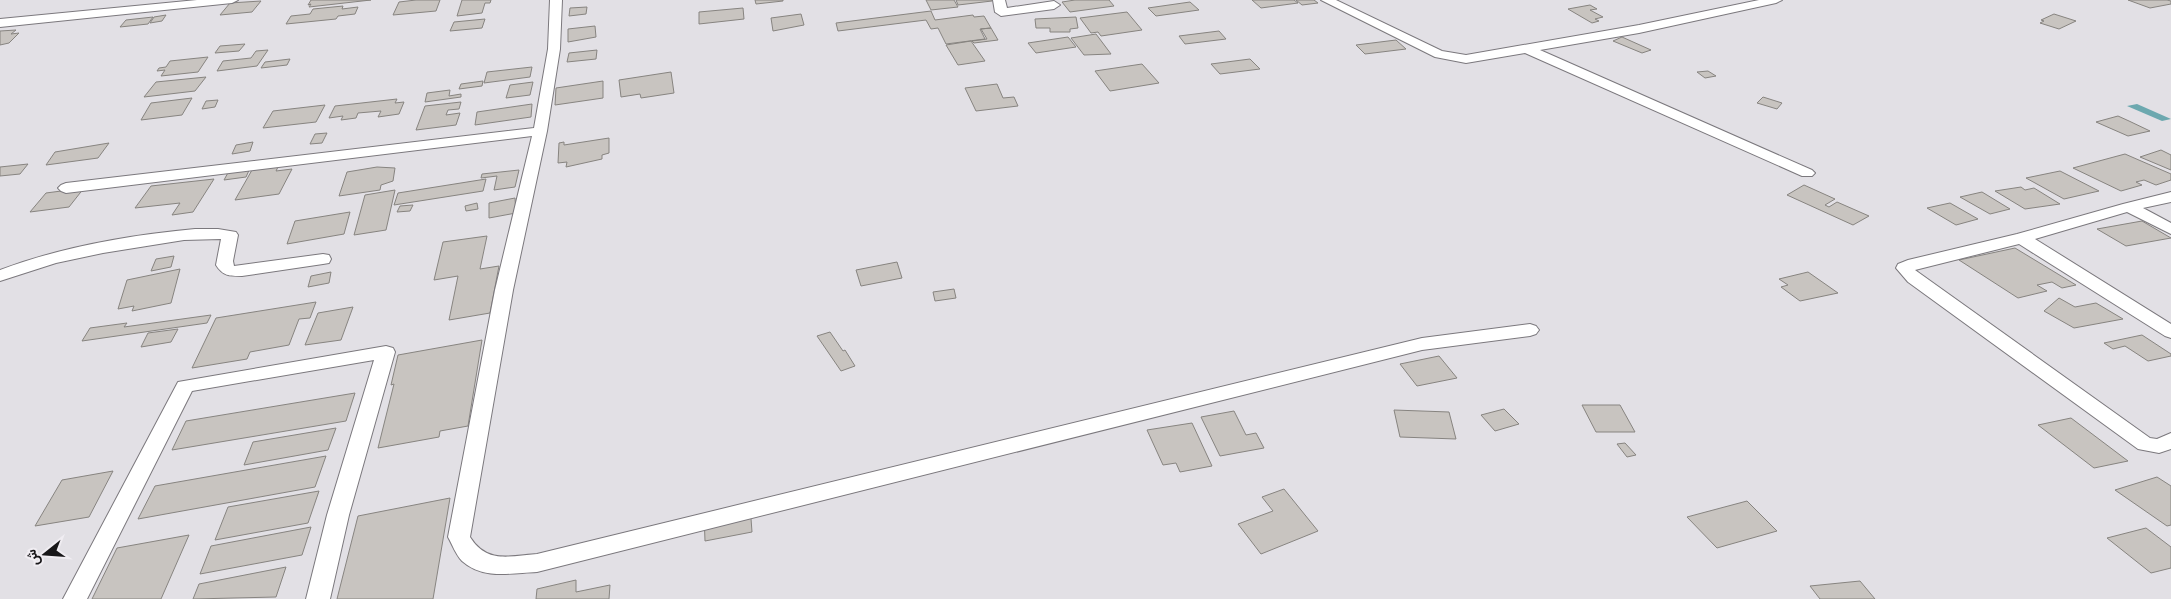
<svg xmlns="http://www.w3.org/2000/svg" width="2171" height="599" viewBox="0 0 2171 599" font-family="Commissioner,Vazirmatn,sans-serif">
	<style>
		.water { fill: #6ca8af }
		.building { fill: #c8c4c0; stroke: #878480 }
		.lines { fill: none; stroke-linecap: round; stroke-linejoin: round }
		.street-casing { stroke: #7b787d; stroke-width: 2 }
		.street { fill: #fff; fill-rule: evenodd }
	</style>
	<rect width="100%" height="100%" fill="#e2e0e5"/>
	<!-- water -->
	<path class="water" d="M2137,104L2171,119L2162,121L2127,106Z"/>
	<!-- building -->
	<path class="building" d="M311,0H371L309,7L311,4L308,5Z
		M416,0H440L436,11L393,15L399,2Z
		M462,0H491L490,3H485L482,13L457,16Z
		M755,0H783V1L756,4Z
		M926,0H954L958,7L931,10Z
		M956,0H992V1L958,5Z
		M1075,0H1109L1114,6L1070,12L1062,2Z
		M1252,0H1294L1298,3L1261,8Z
		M1296,0H1314L1318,3L1302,5Z
		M2128,0H2167L2171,1V4L2150,8Z
		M261,1L252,12L220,15L230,3Z
		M1190,2L1199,10L1156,16L1148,8Z
		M1590,5L1597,9L1590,10L1603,17L1595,19L1599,21L1592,23L1568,9Z
		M343,6L342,9L358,7L355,14L338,16L336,19L286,24L291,16L310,14L313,9Z
		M587,7L586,14L569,16L570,8Z
		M743,8L744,19L699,24V12Z
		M931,11L935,20L973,15L974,17L984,16L991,28L980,29L985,39L946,44L938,28L931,29L926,20L838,31L836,23Z
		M1127,12L1142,30L1101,36L1098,32L1091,33L1080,18Z
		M801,14L804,25L773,31L771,18Z
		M2054,14L2076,21L2059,29L2040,23L2044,21L2041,20Z
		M166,15L162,21L150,23L154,17Z
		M153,17L148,24L120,27L126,20Z
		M1076,17L1078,28L1070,29V32H1050V28H1036L1035,19Z
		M485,19L482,28L450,31L454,22Z
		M595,26L596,37L568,42V29Z
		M991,28L998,40L974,43L972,41L987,39L981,29Z
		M16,30L11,34L19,33L9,43L0,45V31Z
		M1219,31L1226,39L1185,44L1179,36Z
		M1096,34L1111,54L1084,55L1071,38Z
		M1068,37L1076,47L1036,53L1028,43Z
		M1622,37L1651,50L1642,53L1613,41Z
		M1396,40L1406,49L1365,54L1356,45Z
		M971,41L985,61L958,65L946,45Z
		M245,44L239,51L215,53L220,46Z
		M268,50L257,66L217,71L223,61L251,58L256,51Z
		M597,50L596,59L567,62L569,53Z
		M208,57L198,72L161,76L165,70L157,71L159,68L166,67L170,61Z
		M290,59L287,65L261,68L265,62Z
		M1250,59L1260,69L1220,74L1211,64Z
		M1142,64L1159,83L1110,91L1095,71Z
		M532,67L530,77L484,83L487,72Z
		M1708,71L1716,76L1705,78L1697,72Z
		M671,72L674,93L641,98L640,94L621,97L619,80Z
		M206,77L195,91L144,97L156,82Z
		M483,81L482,86L459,89L461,84Z
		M603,81V98L555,105L556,88Z
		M533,82L530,95L506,98L510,85Z
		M997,84L1003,98L1014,97L1018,106L976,111L965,88Z
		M450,90L449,96L461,94V97L425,102L427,93Z
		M1763,97L1782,103L1777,109L1757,103Z
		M192,98L182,115L141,120L151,103Z
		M397,99L395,103L404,102L399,114L378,117L381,111L358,113L356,118L341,120L343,116L329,118L335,106Z
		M218,100L215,107L202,109L206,101Z
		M461,102L459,109L448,110L446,115L460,113L456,125L416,130L425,106Z
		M532,104L531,117L475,125L477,112Z
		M325,105L316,122L263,128L273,111Z
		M2118,116L2129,121L2150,131L2128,136L2096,122Z
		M327,133L322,143L310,144L315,134Z
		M609,138V153L602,155V159L566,167L567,162L558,163L559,143L564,142V145Z
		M253,142L250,151L232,154L236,145Z
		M109,143L98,158L46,165L55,152Z
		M2161,150L2171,155V170L2140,157Z
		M2125,154L2171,174V180L2156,185L2144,180L2136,182L2142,185L2121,191L2073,168Z
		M28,164L20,174L0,176V167Z
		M251,166L246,177L224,180L230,169Z
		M278,167L276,171L292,169L279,194L235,200L252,170Z
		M377,167L395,168L393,181L381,185L380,190L339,196L347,172Z
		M519,170L515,187L494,190L497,176L481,178L482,174Z
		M2060,171L2099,191L2064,199L2026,178Z
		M214,179L193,212L172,215L180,203L135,208L151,186Z
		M486,179L483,191L394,205L398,193Z
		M1804,185L1835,199L1825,205L1829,207L1837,202L1869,216L1853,225L1787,195Z
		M2021,187L2025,190L2034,188L2060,204L2025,209L1995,191Z
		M84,188L69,207L30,212L46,193Z
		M395,190L386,230L354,235L365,195Z
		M1982,192L2010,209L1990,214L1960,197Z
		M515,198L516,213L489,218V203Z
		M477,203L478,209L466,211L465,206Z
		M1950,203L1978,219L1956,225L1927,208Z
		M413,205L410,211L397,212L400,206Z
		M350,212L344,234L287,244L295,221Z
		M2142,221L2171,238L2126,246L2097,229Z
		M487,236L480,269L499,266L490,313L449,320L458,276L434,280L443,242Z
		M2015,248L2076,285L2062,288L2052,282L2037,285L2047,291L2018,298L1959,260Z
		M174,256L171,267L151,271L156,259Z
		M897,262L902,278L861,286L856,270Z
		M180,269L171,303L132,311L134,306L118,309L127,280Z
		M331,272L329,283L308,287L311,276Z
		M1808,272L1838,293L1800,301L1781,287L1788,285L1779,279Z
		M954,289L956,298L935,301L933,292Z
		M2059,298L2075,307L2096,303L2123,319L2074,328L2044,311Z
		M316,302L310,318L299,319L289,345L250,352L247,359L192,368L216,318Z
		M353,307L341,340L305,345L318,313Z
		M211,315L207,323L82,341L90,328L127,323L124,327Z
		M178,329L171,342L141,347L148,333Z
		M830,332L843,351L845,350L855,366L841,371L817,336Z
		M2142,335L2171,354V356L2148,361L2125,346L2113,349L2104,343Z
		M482,340L468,426L440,431L439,437L378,448L394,384L391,385L398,355Z
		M1439,356L1457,378L1417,386L1400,364Z
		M355,393L346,421L172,450L186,421Z
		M1582,405H1620L1635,432H1596Z
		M1504,409L1519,424L1495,431L1481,415Z
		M1394,410L1449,412L1456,439L1400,437Z
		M1234,411L1246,435L1256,433L1264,448L1220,456L1201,417Z
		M2071,418L2128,461L2094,468L2038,425Z
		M1192,423L1212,466L1180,472L1176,463L1163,465L1147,430Z
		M336,428L328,450L244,465L253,442Z
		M1625,443L1636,455L1627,457L1617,444Z
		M326,456L315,487L138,519L155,486Z
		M113,471L89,517L35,526L62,480Z
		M2157,477L2171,486V525L2167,526L2115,490Z
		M1284,489L1318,531L1261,554L1238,524L1273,511L1262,497Z
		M319,491L308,523L215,540L228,507Z
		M450,498L433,599H337L358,516Z
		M1747,501L1777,531L1717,548L1687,517Z
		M750,505L752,532L705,541L704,514Z
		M311,527L302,555L200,574L211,546Z
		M2146,528L2171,547V568L2151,573L2107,538Z
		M189,535L161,599H92L117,548Z
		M286,567L276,597L193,599L199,584Z
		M576,580V592L610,585L609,599H536L537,589Z
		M1860,581L1875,599H1820L1810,586Z"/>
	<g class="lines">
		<!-- street casing -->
		<g class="street-casing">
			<path id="street" d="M197,0H238L232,3L0,27V19Z
				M550,0H562L560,49L547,131L513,290L470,537C487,564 509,556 537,554L1422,338L1530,324L1536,326L1539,330L1536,334L1530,336L1422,350L537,572C511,573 483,580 462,561C456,555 452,544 448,537L495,290L532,136L66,193L61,191L58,188L61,185L66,183L534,128L548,49Z
				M993,0H1005L1007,8L1054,1L1060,5L1054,9L1001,16L995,12Z
				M1321,0H1336L1442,51L1466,55L1639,25L1759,0H1782L1776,3L1639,33L1540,50L1812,170L1815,173L1812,176H1802L1525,53L1466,63L1435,57Z
				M2171,192V202L2143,208L2171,223V234L2127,212L2035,239L2171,324V338L2165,336L2019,244L1915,270L2150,438L2157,439L2171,433V449L2159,453L2138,449L1908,282L1896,268L1898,264L1908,260L2017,234L2123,204Z
				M195,229H218L236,232L238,235L233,261L234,266L323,254L329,255L331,259L329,263L323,264L242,276C229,276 223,276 216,265L221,239L184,240L103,253L56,263L0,281V270C61,247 130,235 195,229Z
				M386,346L393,348L395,352L349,515L330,599H306L327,515L374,360L192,391L87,599H63L178,382Z"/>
		</g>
		<!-- street -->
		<use href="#street" class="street"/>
	</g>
	<!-- north arrow -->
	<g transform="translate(45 554) rotate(253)" stroke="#f0edf2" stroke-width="4" paint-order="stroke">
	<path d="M0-4L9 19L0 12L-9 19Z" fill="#181719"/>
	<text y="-8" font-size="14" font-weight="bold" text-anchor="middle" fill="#181719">ش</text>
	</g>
</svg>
